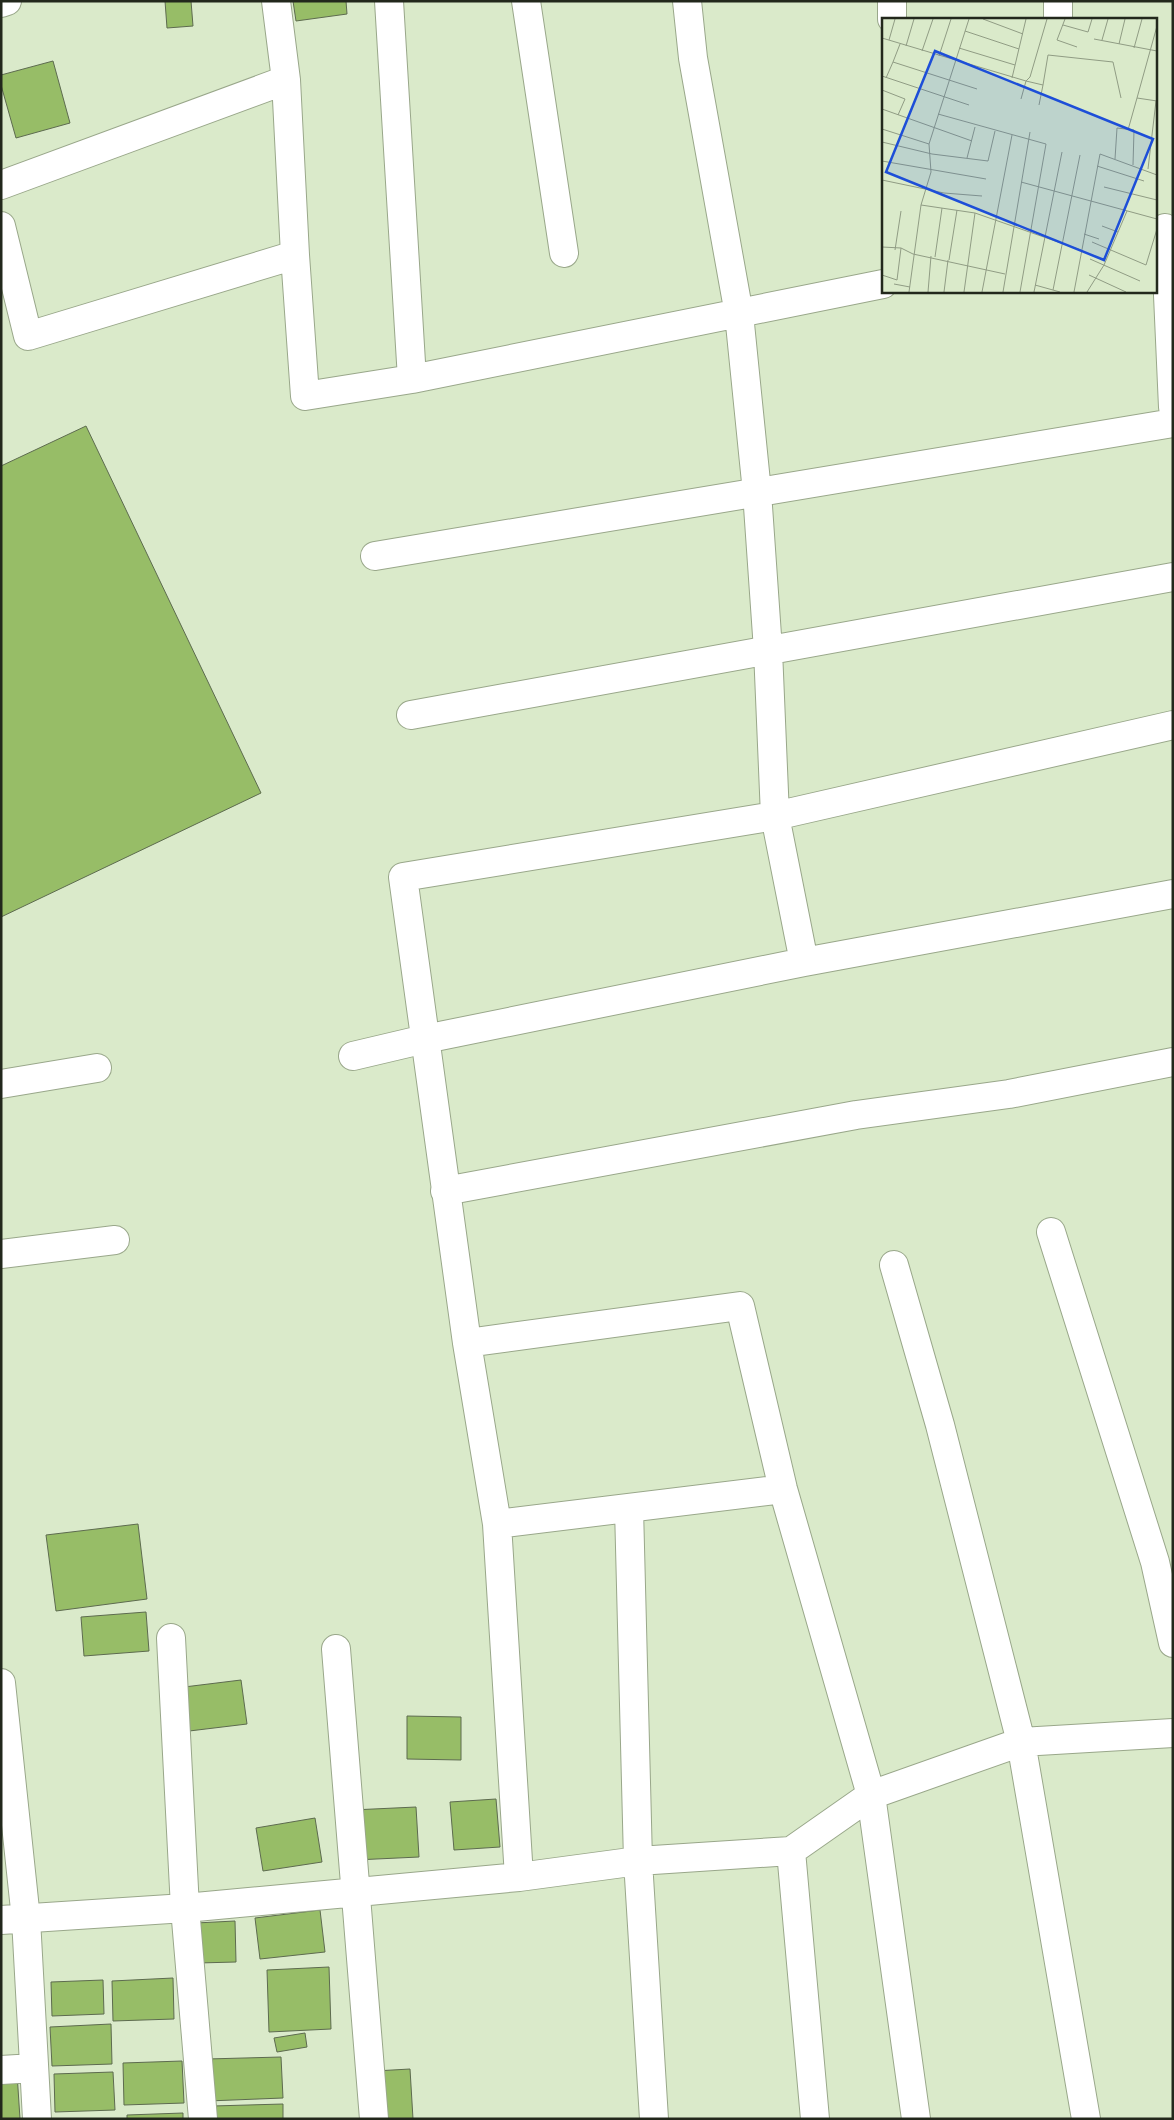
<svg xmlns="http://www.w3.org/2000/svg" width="1174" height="2120" viewBox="0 0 1174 2120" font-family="'DM Sans',sans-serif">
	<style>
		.building { fill: #97bd67; stroke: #5d6b4f }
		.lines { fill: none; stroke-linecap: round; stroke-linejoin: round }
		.street-casing { stroke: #99a78a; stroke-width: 30 }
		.street { stroke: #fff; stroke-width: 28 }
		.inset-road { fill: none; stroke: #909c84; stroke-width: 1 }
		.view { fill: #1d4ed8; fill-opacity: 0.15; stroke: #1d4ed8; stroke-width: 2.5 }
		.inset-edge { fill: none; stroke: #22281c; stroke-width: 2.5 }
	</style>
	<rect width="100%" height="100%" fill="#daeaca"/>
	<!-- building -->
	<path class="building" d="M165,1H191L193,26L167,28Z
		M293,1H346L347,14L296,21Z
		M53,61L70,123L16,138L1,85V75Z
		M86,426L261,793L1,917V466Z
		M138,1524L147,1599L56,1611L46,1535Z
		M146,1612L149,1651L84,1656L81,1617Z
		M241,1680L247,1724L181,1732L176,1688Z
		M407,1716L461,1717V1760L407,1759Z
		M496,1799L500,1847L454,1850L450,1802Z
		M416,1807L419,1857L355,1860L352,1810Z
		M315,1818L322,1862L263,1871L256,1828Z
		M320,1910L325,1952L260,1959L255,1918Z
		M235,1921L236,1962L198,1963L196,1923Z
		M329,1967L331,2029L269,2032L267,1970Z
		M173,1978L174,2019L113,2021L112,1981Z
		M103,1980L104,2014L52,2016L51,1982Z
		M111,2024L112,2064L52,2066L50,2027Z
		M305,2033L307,2047L277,2052L274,2038Z
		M281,2057L283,2098L208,2101L207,2059Z
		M182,2061L184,2103L124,2105L123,2063Z
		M410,2069L413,2119H378L375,2071Z
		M113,2072L115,2110L55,2112L54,2074Z
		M17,2073L20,2119H1V2074Z
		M283,2104V2119H213V2106Z
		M183,2113V2119H127V2115Z"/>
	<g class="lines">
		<!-- street casing -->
		<g class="street-casing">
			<path id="street" d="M276,1L286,80L295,255L305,396L412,379L883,284
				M389,1L412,379
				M526,1L564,253
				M687,1L693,58L739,314L757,492L768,650L775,816L804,962
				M892,1V19
				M1058,1V19
				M1,3L7,1
				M1,185L286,80
				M1,226L28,336L295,255
				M1165,228L1173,407
				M375,556L1173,423
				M411,715L1173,577
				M353,1056L425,1039L804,962L1173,894
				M1,1084L97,1068
				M445,1191L856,1115L1009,1094L1173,1062
				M1051,1232L1155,1562L1173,1643
				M1,1254L115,1240
				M894,1265L940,1425L1021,1742L1086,2119
				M467,1343L740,1306L783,1489L871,1795L916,2119
				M629,1508L638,1861L654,2119
				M497,1524L783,1489
				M171,1638L185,1908L203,2119
				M336,1649L374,2119
				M1,1683L26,1919L37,2119
				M791,1851L815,2119
				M519,1877L497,1524L467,1343L403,877L775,816L1173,725
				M1,1920L185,1908L519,1877L638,1861L791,1851L871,1795L1021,1742L1173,1733
				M1,2070L34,2068"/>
		</g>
		<!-- street -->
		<use href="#street" class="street"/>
	</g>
	<!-- overview -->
	<g transform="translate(882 18)">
		<rect width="275" height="275" fill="#daeaca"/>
		<path class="inset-road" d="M101,1L141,16M183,1L175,22L195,29M181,7L206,14L210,1M275,8L255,80L275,83M83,13L137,31M0,20L144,63L148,59L165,1M212,21L275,33M7,22L13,1M220,22L226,1M237,26L243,1M24,28L32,1M77,30L133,47M252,30L260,1M40,33L51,1M57,38L69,1M11,44L18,26M0,58L87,87M4,60L11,44L95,71M130,60L144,1M0,72L23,81L16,97M139,81L144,63L161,67L166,37L231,44L239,80M157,87L161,67M0,91L90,123M56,96L164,126L138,274M0,111L47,126M246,112L255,80M0,124L50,136L106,143L113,113M85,140L93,109M233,141L235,110L252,112L251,147M0,143L104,161M215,148L262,163M266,151L274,83M0,162L62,175L100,178M139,164L275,201M222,169L275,182M39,187L93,195L199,232M220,208L236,214M202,216L217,221M210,224L264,247L275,211M0,229L19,230L31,236L123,256M13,232L19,193M53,239L60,190M208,241L258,263M67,242L75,192M0,257L15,262L19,230M207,257L244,274M12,266L28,269M153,267L178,274M171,272L198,137M27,274L39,187L49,154L47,126L87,1M46,274L49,238M62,274L66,242M82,274L93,195M100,274L130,117M121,274L148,114M152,274L180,134M192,274L218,136L275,157M205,274L222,247L245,193"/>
		<path class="view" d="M53,33L271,121L222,242L4,154Z"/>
		<rect width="275" height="275" class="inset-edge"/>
	</g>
	<!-- border -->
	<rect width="1174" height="2120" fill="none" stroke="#22281c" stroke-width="5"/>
</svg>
